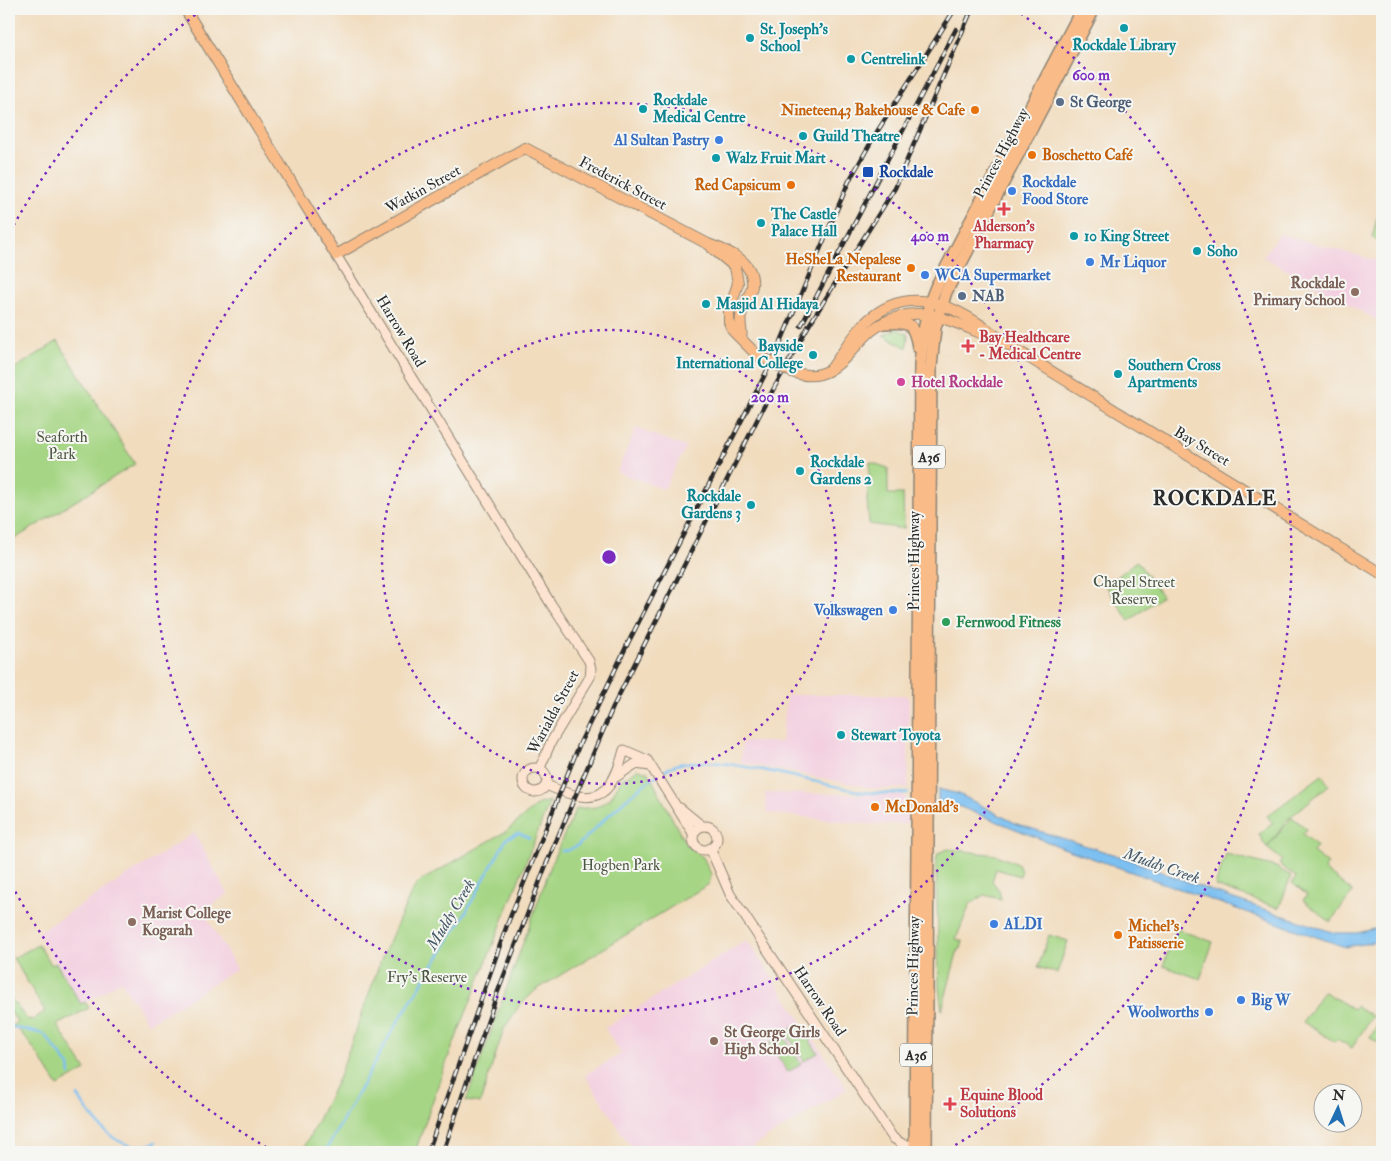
<svg xmlns="http://www.w3.org/2000/svg" width="1391" height="1161" viewBox="0 0 1391 1161" font-family="'IM FELL Double Pica',serif">
	<style>
		.built { fill: #f3cfdf }
		.green { fill: #a6d685; stroke: #688058 }
		.water { fill: #7bbff1; stroke: #53758e }
		.lines { fill: none; stroke-linecap: round; stroke-linejoin: round }
		.stream { stroke: #7bbff1; stroke-width: 2.5 }
		.secondary-casing { stroke: #8e8474; stroke-width: 11 }
		.primary-casing { stroke: #8e8474; stroke-width: 12 }
		.highway-casing { stroke: #8e8474; stroke-width: 14 }
		.secondary { stroke: #fde4d0; stroke-width: 9 }
		.primary { stroke: #f9bc89; stroke-width: 10 }
		.highway { stroke: #f9bc89; stroke-width: 11 }
		.rail-casing { stroke: #2b2b2b; stroke-width: 4.5 }
		.rail { stroke: #f6f6f2; stroke-width: 2.5; stroke-dasharray: 8; stroke-linecap: butt }
		.primary-bridge-casing { stroke: #8e8474; stroke-width: 12; stroke-linecap: butt }
		.primary-bridge { stroke: #f9bc89; stroke-width: 10 }
		.ring { fill: none; stroke: #7b2cbf; stroke-width: 2.5; stroke-dasharray: 2.5 5 }
		.culture-dot { fill: #0f9aa8; stroke: #f6f6f2; stroke-width: 2 }
		.service-dot { fill: #5c6f8a; stroke: #f6f6f2; stroke-width: 2 }
		.food-dot { fill: #e8710a; stroke: #f6f6f2; stroke-width: 2 }
		.shop-dot { fill: #3f7fe0; stroke: #f6f6f2; stroke-width: 2 }
		.transit-dot { fill: #1a4fb4; stroke: #f6f6f2; stroke-width: 2 }
		.health-dot { fill: #e0444e; stroke: #f6f6f2; stroke-width: 2 }
		.education-dot { fill: #8d6e63; stroke: #f6f6f2; stroke-width: 2 }
		.hotel-dot { fill: #d1479c; stroke: #f6f6f2; stroke-width: 2 }
		.leisure-dot { fill: #2e9e5b; stroke: #f6f6f2; stroke-width: 2 }
		.labels { text-anchor: middle; stroke-width: 4; stroke-linejoin: round; paint-order: stroke }
		.shield { fill: #f6f6f2; stroke: #686867; stroke-width: 1 }
		.shield-label { font-size: 14px; font-weight: bold; fill: #2b2b2b }
		.culture-label { font-size: 15px; font-weight: bold; fill: #0d838f; stroke: #f6f6f2; text-anchor: start }
		.service-label { font-size: 15px; font-weight: bold; fill: #4e5e75; stroke: #f6f6f2; text-anchor: start }
		.food-label { font-size: 15px; font-weight: bold; fill: #c56008; stroke: #f6f6f2; text-anchor: end }
		.shop-label { font-size: 15px; font-weight: bold; fill: #366cbe; stroke: #f6f6f2; text-anchor: start }
		.street-label { font-size: 15px; fill: #2b2b2b; stroke: #f6f6f2 }
		.transit-label { font-size: 15px; font-weight: bold; fill: #164399; stroke: #f6f6f2; text-anchor: start }
		.health-label { font-size: 15px; font-weight: bold; fill: #be3a42; stroke: #f6f6f2; text-anchor: start }
		.education-label { font-size: 15px; font-weight: bold; fill: #785e54; stroke: #f6f6f2; text-anchor: start }
		.hotel-label { font-size: 15px; font-weight: bold; fill: #b23c85; stroke: #f6f6f2; text-anchor: start }
		.park-label { font-size: 15px; fill: #4a5642; stroke: #f6f6f2 }
		.leisure-label { font-size: 15px; font-weight: bold; fill: #27864d; stroke: #f6f6f2; text-anchor: start }
		.water-label { font-size: 16px; font-style: italic; fill: #435766; stroke: #f6f6f2 }
		.district-label { font-size: 20px; font-weight: bold; letter-spacing: 1px; fill: #2b2b2b; stroke: #f6f6f2 }
		.centre { fill: #7b2cbf; stroke: #f6f6f2; stroke-width: 2.5 }
		.ring-label { font-size: 15px; text-anchor: middle; font-weight: bold; fill: #7b2cbf; stroke: #f6f6f2; stroke-width: 4; stroke-linejoin: round; paint-order: stroke }
	</style>
	<rect width="100%" height="100%" fill="#f6f6f2"/>
	<filter id="ink" filterUnits="userSpaceOnUse"><feTurbulence type="fractalNoise" baseFrequency=".02" numOctaves="2"/><feDisplacementMap in="SourceGraphic" scale="10" xChannelSelector="R" yChannelSelector="G"/><feConvolveMatrix kernelMatrix="1 2 1 2 8 2 1 2 1" color-interpolation-filters="sRGB"/></filter>
	<filter id="wash" filterUnits="userSpaceOnUse"><feTurbulence type="fractalNoise" baseFrequency=".0096" numOctaves="4" result="noise"/><feDisplacementMap in="SourceGraphic" scale="20" xChannelSelector="R" yChannelSelector="G"/><feGaussianBlur stdDeviation="1.12" result="paint"/><feColorMatrix in="noise" values="0 0 0 0 0 0 0 0 0 0 0 0 0 0 0 0 0 1.4 0 .05"/><feComposite in="paint" operator="in"/></filter>
	<g filter="url(#wash)">
		<rect width="100%" height="100%" fill="#f1dcbe"/>
		<!-- built -->
		<path class="built" d="M1279,234L1382,262V323L1263,257Z
			M636,428L686,447L664,489L617,472Z
			M787,695H906L909,698L908,788L877,789L741,762L742,742H781Z
			M765,793L903,795L907,799L908,821L905,824H865L767,813Z
			M194,833L228,894L203,911L237,969L148,1024L121,981L82,1005L37,933Z
			M747,940L847,1089L744,1152H634L585,1075L621,1054L605,1028Z"/>
		<!-- green -->
		<path class="green" d="M1382,199V241L1372,238Z
			M897,329L908,334L907,348L883,335Z
			M58,341L135,464L13,540L9,534V372Z
			M870,462L888,468V494H903L904,529L869,524L867,500Z
			M1137,561L1162,596L1129,621L1106,586Z
			M638,769L648,772L686,845L703,857L711,874L709,884L536,990L519,1006L504,1029L480,1103L466,1101L554,857L576,809L596,807L610,799L621,780Z
			M1322,775L1329,785L1288,819L1267,848L1259,834L1273,823L1267,816Z
			M550,801L443,1071L415,1152H305L303,1150L339,1077L381,960L412,891L419,882L508,830L538,804Z
			M1292,817L1307,829L1303,834L1317,846L1313,852L1328,864L1324,869L1353,892L1330,922L1303,900L1307,895L1292,883L1296,877L1279,864L1282,860L1267,848Z
			M948,849L996,855L1018,864L1021,872L1020,876L996,869L992,881L999,890L1001,899L984,895L970,904L956,939L963,941L961,949H958L942,1010L939,988L936,861L938,853Z
			M1226,854L1276,867L1291,876L1279,908L1215,886Z
			M1176,929L1213,942L1200,979L1163,966Z
			M1049,935L1068,941L1057,973L1038,967Z
			M38,945L52,965L56,963L81,1004L85,1002L89,1008L57,1025L86,1070L58,1086C44,1065 32,1042 13,1025L17,1021L9,1010V996L27,1019L33,1020L45,1011L13,958Z
			M1323,991L1353,1009L1356,1006L1372,1016L1352,1048L1337,1039L1335,1042L1303,1022Z
			M1382,1016V1044L1370,1038Z
			M799,1024L818,1053L804,1061L786,1032Z
			M783,1035L801,1064L788,1072L769,1043Z"/>
		<!-- water -->
		<path class="water" d="M938,789L959,794L1017,824L1125,858L1228,897L1335,933H1357L1382,927V941L1345,947L1063,848L958,806L938,801Z"/>
		<g class="lines">
			<!-- stream -->
			<path class="stream" d="M561,851L569,850L578,845C607,818 636,785 671,767C706,749 821,785 862,792C877,794 892,793 908,793
				M9,1024L12,1027L44,1034L69,1066L70,1075
				M78,1096C95,1123 120,1158 156,1142
				M311,1152L327,1149
				M325,1152L394,1028L462,919L507,838L519,833L529,838"/>
		</g>
	</g>
	<g filter="url(#ink)">
		<g class="lines">
			<!-- secondary casing -->
			<g class="secondary-casing">
				<path id="secondary" d="M336,255L551,604L589,661L591,669L590,677L551,742L540,768
					M523 780a12 12 0 1 1 24 0a12 12 0 1 1-24 0Z
					M616,777L635,764L651,766
					M546,785C593,805 610,803 624,750L647,760L693,833
					M680,808L702,826
					M693 838a12 12 0 1 1 24 0a12 12 0 1 1-24 0Z
					M710,848L730,894L893,1138L904,1145H920"/>
			</g>
			<!-- primary casing -->
			<g class="primary-casing">
				<path id="primary" d="M185,9L336,255L525,148L708,244C727,251 755,260 752,286C750,297 743,305 741,316C739,324 743,331 741,339
					M712,248L735,267L738,283L729,312V322L733,331L757,355
					M831,369C842,354 852,337 865,323C912,278 964,310 1005,343L1382,574
					M792,372C832,386 846,353 871,331C883,321 898,316 913,314C941,312 972,331 998,340"/>
			</g>
			<!-- highway casing -->
			<g class="highway-casing">
				<path id="highway" d="M884,323C908,321 914,322 918,347
					M915,1152L920,364C923,337 925,312 936,287L1082,9
					M926,1152L931,367L935,328L946,292L1094,9"/>
			</g>
			<!-- secondary -->
			<use href="#secondary" class="secondary"/>
			<!-- primary -->
			<use href="#primary" class="primary"/>
			<!-- highway -->
			<use href="#highway" class="highway"/>
			<!-- rail casing -->
			<g class="rail-casing">
				<path id="rail" d="M801,326L956,29
					M428,1152L507,925L580,743L628,643L777,351L849,181L875,135L955,9
					M443,1152L497,994L546,865L613,707L763,408L809,325L895,188L972,9"/>
			</g>
			<!-- rail -->
			<use href="#rail" class="rail"/>
			<!-- primary-bridge casing -->
			<g class="primary-bridge-casing">
				<path id="primary-bridge" d="M757,355L792,372"/>
			</g>
			<!-- primary-bridge -->
			<use href="#primary-bridge" class="primary-bridge"/>
		</g>
	</g>
	<!-- distance rings -->
	<g class="ring">
		<circle cx="609" cy="557" r="227"/>
		<circle cx="609" cy="557" r="454"/>
		<path d="M273 1151A682 682 0 0 1 10 882M10 232A682 682 0 0 1 203 9M1015 9A682 682 0 0 1 945 1151"/>
	</g>
	<!-- markers -->
	<g class="culture-dot">
		<circle cx="1124" cy="28" r="5"/>
		<circle cx="750" cy="38" r="5"/>
		<circle cx="851" cy="59" r="5"/>
		<circle cx="643" cy="109" r="5"/>
		<circle cx="803" cy="136" r="5"/>
		<circle cx="716" cy="158" r="5"/>
		<circle cx="761" cy="223" r="5"/>
		<circle cx="1074" cy="236" r="5"/>
		<circle cx="1197" cy="251" r="5"/>
		<circle cx="706" cy="304" r="5"/>
		<circle cx="813" cy="355" r="5"/>
		<circle cx="1118" cy="374" r="5"/>
		<circle cx="800" cy="471" r="5"/>
		<circle cx="751" cy="505" r="5"/>
		<circle cx="841" cy="735" r="5"/>
	</g>
	<g class="service-dot">
		<circle cx="1060" cy="102" r="5"/>
		<circle cx="962" cy="296" r="5"/>
	</g>
	<g class="food-dot">
		<circle cx="975" cy="110" r="5"/>
		<circle cx="1032" cy="155" r="5"/>
		<circle cx="791" cy="185" r="5"/>
		<circle cx="911" cy="268" r="5"/>
		<circle cx="875" cy="807" r="5"/>
		<circle cx="1118" cy="935" r="5"/>
	</g>
	<g class="shop-dot">
		<circle cx="719" cy="140" r="5"/>
		<circle cx="1012" cy="191" r="5"/>
		<circle cx="1090" cy="262" r="5"/>
		<circle cx="925" cy="275" r="5"/>
		<circle cx="893" cy="610" r="5"/>
		<circle cx="994" cy="924" r="5"/>
		<circle cx="1241" cy="1000" r="5"/>
		<circle cx="1209" cy="1012" r="5"/>
	</g>
	<rect class="transit-dot" x="862" y="166" width="12" height="12" rx="2.5"/>
	<g class="health-dot">
		<path d="M1001.5 201.5h5v5h5v5h-5v5h-5v-5h-5v-5h5z"/>
		<path d="M965.5 338.5h5v5h5v5h-5v5h-5v-5h-5v-5h5z"/>
		<path d="M947.5 1096.5h5v5h5v5h-5v5h-5v-5h-5v-5h5z"/>
	</g>
	<g class="education-dot">
		<circle cx="1355" cy="292" r="5"/>
		<circle cx="132" cy="922" r="5"/>
		<circle cx="714" cy="1041" r="5"/>
	</g>
	<circle class="hotel-dot" cx="901" cy="382" r="5"/>
	<circle class="leisure-dot" cx="946" cy="622" r="5"/>
	<g class="labels">
		<!-- shield labels -->
		<g class="shield">
			<rect x="913" y="445.5" width="32" height="23" rx="4"/>
			<rect x="900" y="1043.5" width="32" height="23" rx="4"/>
		</g>
		<g class="shield-label">
			<text x="929" y="462">A36</text>
			<text x="916" y="1060">A36</text>
		</g>
		<!-- culture labels -->
		<g class="culture-label">
			<text x="760" y="34">St. Joseph's<tspan x="760" dy="17">School</tspan></text>
			<text x="1124" y="50" text-anchor="middle">Rockdale Library</text>
			<text x="861" y="64">Centrelink</text>
			<text x="653" y="105">Rockdale<tspan x="653" dy="17">Medical Centre</tspan></text>
			<text x="813" y="141">Guild Theatre</text>
			<text x="726" y="163">Walz Fruit Mart</text>
			<text x="771" y="219">The Castle<tspan x="771" dy="17">Palace Hall</tspan></text>
			<text x="1084" y="241">10 King Street</text>
			<text x="1207" y="256">Soho</text>
			<text x="716" y="309">Masjid Al Hidaya</text>
			<text x="803" y="351" text-anchor="end">Bayside<tspan x="803" dy="17">International College</tspan></text>
			<text x="1128" y="370">Southern Cross<tspan x="1128" dy="17">Apartments</tspan></text>
			<text x="810" y="467">Rockdale<tspan x="810" dy="17">Gardens 2</tspan></text>
			<text x="741" y="501" text-anchor="end">Rockdale<tspan x="741" dy="17">Gardens 3</tspan></text>
			<text x="851" y="740">Stewart Toyota</text>
		</g>
		<!-- service labels -->
		<g class="service-label">
			<text x="1070" y="107">St George</text>
			<text x="972" y="301">NAB</text>
		</g>
		<!-- food labels -->
		<g class="food-label">
			<text x="965" y="115">Nineteen43 Bakehouse &amp; Cafe</text>
			<text x="1042" y="160" text-anchor="start">Boschetto Café</text>
			<text x="781" y="190">Red Capsicum</text>
			<text x="901" y="264">HeSheLa Nepalese<tspan x="901" dy="17">Restaurant</tspan></text>
			<text x="885" y="812" text-anchor="start">McDonald's</text>
			<text x="1128" y="931" text-anchor="start">Michel's<tspan x="1128" dy="17">Patisserie</tspan></text>
		</g>
		<!-- shop labels -->
		<g class="shop-label">
			<text x="709" y="145" text-anchor="end">Al Sultan Pastry</text>
			<text x="1022" y="187">Rockdale<tspan x="1022" dy="17">Food Store</tspan></text>
			<text x="1100" y="267">Mr Liquor</text>
			<text x="935" y="280">WCA Supermarket</text>
			<text x="883" y="615" text-anchor="end">Volkswagen</text>
			<text x="1004" y="929">ALDI</text>
			<text x="1251" y="1005">Big W</text>
			<text x="1199" y="1017" text-anchor="end">Woolworths</text>
		</g>
		<!-- street labels -->
		<g class="street-label">
			<text transform="translate(1001 153) rotate(-62)" y="5">Princes Highway</text>
			<text transform="translate(623 183) rotate(28)" y="5">Frederick Street</text>
			<text transform="translate(423 189) rotate(-29)" y="5">Watkin Street</text>
			<text transform="translate(401 331) rotate(59)" y="5">Harrow Road</text>
			<text transform="translate(1202 446) rotate(31)" y="5">Bay Street</text>
			<text transform="translate(914 561) rotate(-90)" y="5">Princes Highway</text>
			<text transform="translate(553 712) rotate(-62)" y="5">Warialda Street</text>
			<text transform="translate(913 966) rotate(-89)" y="5">Princes Highway</text>
			<text transform="translate(820 1001) rotate(56)" y="5">Harrow Road</text>
		</g>
		<!-- transit labels -->
		<g class="transit-label">
			<text x="879" y="177">Rockdale</text>
		</g>
		<!-- health labels -->
		<g class="health-label">
			<text x="1004" y="231" text-anchor="middle">Alderson's<tspan x="1004" dy="17">Pharmacy</tspan></text>
			<text x="979" y="342">Bay Healthcare<tspan x="979" dy="17">- Medical Centre</tspan></text>
			<text x="960" y="1100">Equine Blood<tspan x="960" dy="17">Solutions</tspan></text>
		</g>
		<!-- education labels -->
		<g class="education-label">
			<text x="1345" y="288" text-anchor="end">Rockdale<tspan x="1345" dy="17">Primary School</tspan></text>
			<text x="142" y="918">Marist College<tspan x="142" dy="17">Kogarah</tspan></text>
			<text x="724" y="1037">St George Girls<tspan x="724" dy="17">High School</tspan></text>
		</g>
		<!-- hotel labels -->
		<g class="hotel-label">
			<text x="911" y="387">Hotel Rockdale</text>
		</g>
		<!-- park labels -->
		<g class="park-label">
			<text x="62" y="442">Seaforth<tspan x="62" dy="17">Park</tspan></text>
			<text x="1134" y="587">Chapel Street<tspan x="1134" dy="17">Reserve</tspan></text>
			<text x="621" y="870">Hogben Park</text>
			<text x="427" y="982">Fry's Reserve</text>
		</g>
		<!-- leisure labels -->
		<g class="leisure-label">
			<text x="956" y="627">Fernwood Fitness</text>
		</g>
		<!-- water labels -->
		<g class="water-label">
			<text transform="translate(1162 865) rotate(19)" y="6">Muddy Creek</text>
			<text transform="translate(450 914) rotate(-59)" y="6">Muddy Creek</text>
		</g>
		<!-- district labels -->
		<g class="district-label">
			<text x="1215" y="505">ROCKDALE</text>
		</g>
	</g>
	<circle cx="609" cy="557" r="8" class="centre"/>
	<g class="ring-label">
		<text x="1091" y="80">600 m</text>
		<text x="930" y="241">400 m</text>
		<text x="770" y="402">200 m</text>
	</g>
	<!-- margin -->
	<rect width="1391" height="1161" fill="none" stroke="#f6f6f2" stroke-width="30"/>
	<!-- north arrow -->
	<g transform="translate(1338 1108) rotate(4)"><circle r="24" fill="#f6f6f2" stroke="#a5a5a2"/>
	<path d="M0-4L9 19L0 12L-9 19Z" fill="#1f6fb2"/>
	<text y="-8" font-size="14" font-weight="bold" text-anchor="middle" fill="#2b2b2b">N</text>
	</g>
</svg>
